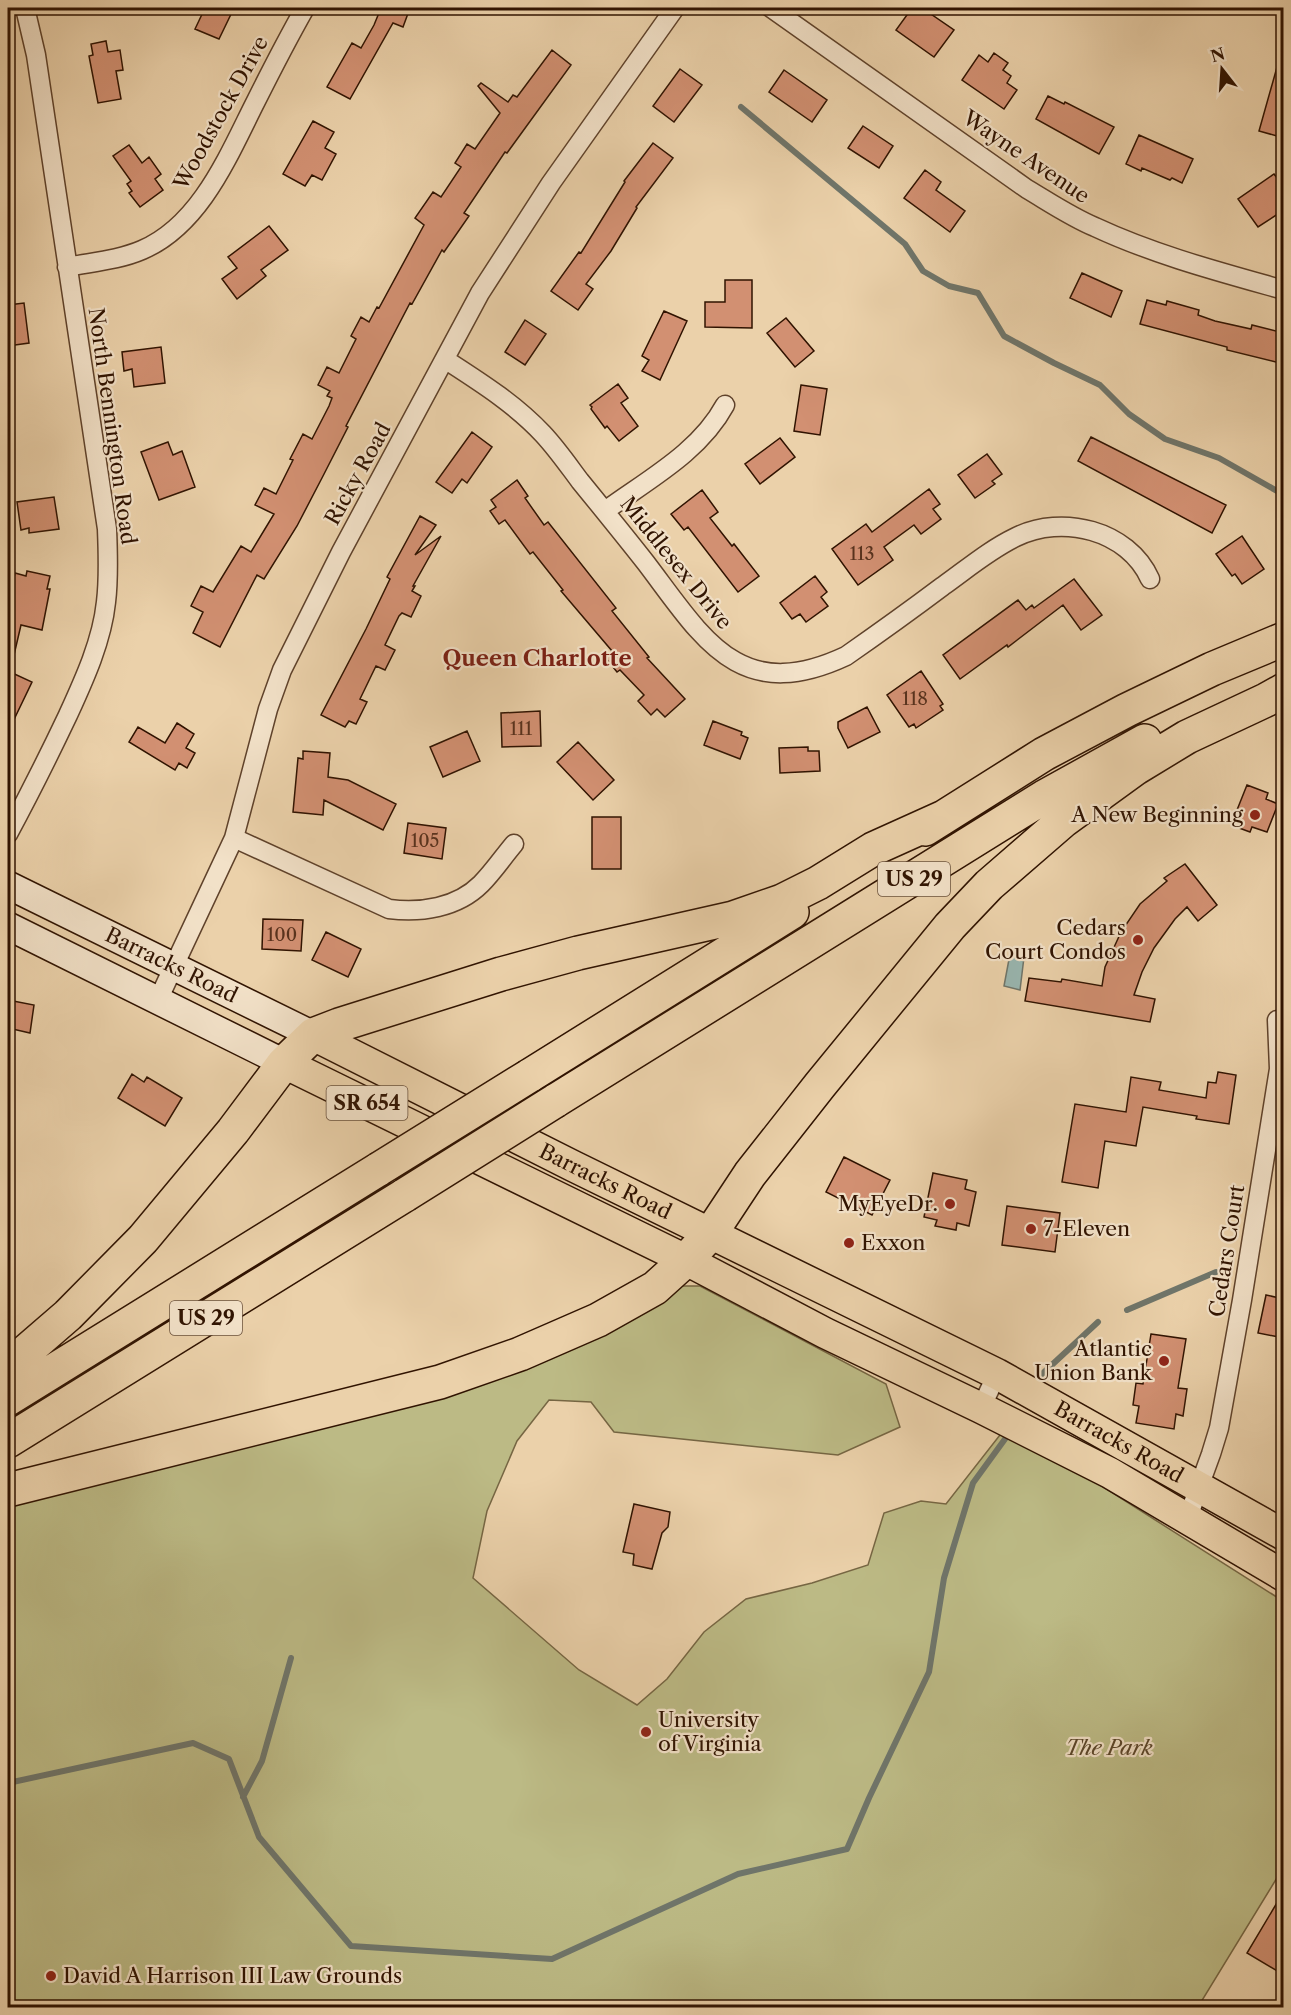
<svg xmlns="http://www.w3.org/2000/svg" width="1291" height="2015" viewBox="0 0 1291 2015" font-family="'Libre Caslon Text',serif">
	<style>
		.green { fill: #bcba85; stroke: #766643; stroke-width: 1.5 }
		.water { fill: #99b6b0; stroke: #6f756a; stroke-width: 1.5 }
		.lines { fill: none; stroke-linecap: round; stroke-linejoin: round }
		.stream { stroke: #6f756a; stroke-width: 6 }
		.building { fill: #d29072; stroke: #301301; stroke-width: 1.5 }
		.street-casing { stroke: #5f422b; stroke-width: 21 }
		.secondary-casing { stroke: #301301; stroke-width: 30 }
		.primary-casing { stroke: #301301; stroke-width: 33 }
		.highway-casing { stroke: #301301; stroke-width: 36 }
		.street { stroke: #f2e1c8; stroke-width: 18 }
		.secondary { stroke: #f2e1c8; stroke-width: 27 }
		.primary { stroke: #ebd1aa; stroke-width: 30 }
		.highway { stroke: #ebd1aa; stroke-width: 33 }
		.highway-bridge-casing { stroke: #301301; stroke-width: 36; stroke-linecap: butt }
		.highway-bridge { stroke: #ebd1aa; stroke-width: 33 }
		.poi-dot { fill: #8f2418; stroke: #f2e1c8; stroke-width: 2 }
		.labels { text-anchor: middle; stroke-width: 4.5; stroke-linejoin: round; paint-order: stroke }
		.number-label { font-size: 18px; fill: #58321d }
		.shield { fill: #f2e1c8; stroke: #6a513d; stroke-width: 1.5 }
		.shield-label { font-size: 20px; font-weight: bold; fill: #301301 }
		.street-label { font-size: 21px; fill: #301301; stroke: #f2e1c8 }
		.poi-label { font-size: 21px; fill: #301301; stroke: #f2e1c8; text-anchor: end }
		.park-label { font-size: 21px; font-style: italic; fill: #5a4529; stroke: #f2e1c8 }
		.neighbourhood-label { font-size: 22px; font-weight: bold; fill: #7a1f14; stroke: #f2e1c8 }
	</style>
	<rect width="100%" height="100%" fill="#ebd1aa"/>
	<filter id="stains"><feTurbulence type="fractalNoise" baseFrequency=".00333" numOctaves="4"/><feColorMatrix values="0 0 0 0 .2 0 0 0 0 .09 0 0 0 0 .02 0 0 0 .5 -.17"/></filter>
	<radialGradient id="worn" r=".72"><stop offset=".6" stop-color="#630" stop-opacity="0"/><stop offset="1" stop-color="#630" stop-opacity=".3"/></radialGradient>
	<!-- green -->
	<path class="green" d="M678,1286H700L886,1384L900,1427L838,1455L614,1432L591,1402L549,1400L517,1441L487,1511L473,1578L579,1670L637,1705L667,1679L704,1632L746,1599L812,1583L868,1565L884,1513L921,1501L946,1504L1007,1426L1283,1601V1868L1198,2007L8,2008V1501L162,1461Z"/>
	<!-- water -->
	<path class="water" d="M1010,954L1024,957L1020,990L1004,986Z"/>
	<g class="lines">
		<!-- stream -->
		<path class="stream" d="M741,107L905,244L923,271L949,286L978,293L1004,336L1054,363L1100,385L1129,414L1165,439L1219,458L1284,495
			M1282,1285H1284
			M1127,1310L1216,1272
			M1041,1375L1098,1322
			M8,1783L193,1743L229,1759L259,1837L351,1946L552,1959L738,1874L847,1849L869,1798L929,1672L944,1578L973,1483L1005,1439
			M243,1797L262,1761L291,1658"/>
	</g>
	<!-- building -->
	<path class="building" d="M205,8H234L219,39L195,29Z
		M381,8H410L403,27L393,23L350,99L327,87L352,43L361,48L374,25Z
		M912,8H922L954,30L934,57L896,30Z
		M106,41L108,52L120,50L123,70L116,71L121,99L98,103L89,56L93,55L91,44Z
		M552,50L571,65L507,153L505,152L464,213L469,216L444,252L442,250L412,304L410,303L346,426L348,427L323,476L297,526L264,579L257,575L220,647L193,633L203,612L191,606L201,586L213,592L241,546L251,552L274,514L255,505L264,488L276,494L293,460L290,459L303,434L312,439L329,406L332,398L327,396L330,391L318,385L327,367L339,373L356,339L351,336L361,317L369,322L377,307L379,308L424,225L415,218L433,192L441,197L461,167L455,163L467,144L475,149L500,113L478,86L481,83L508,102L513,95L517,97Z
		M994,53L1008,63L1003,70L1011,76L1007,83L1017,90L1004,109L962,80L979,55L988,62Z
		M1279,60H1284V138L1259,131Z
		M680,69L702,85L674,122L653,106Z
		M784,70L827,100L812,122L769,92Z
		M1048,96L1064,104L1065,102L1114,127L1099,154L1036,119Z
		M313,121L334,132L325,148L336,154L322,180L312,175L305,186L283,174Z
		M863,126L893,146L879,168L848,148Z
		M1139,135L1193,159L1182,183L1172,178L1170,180L1142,168L1141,171L1126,164Z
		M653,143L673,158L636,207L637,208L611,251L586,284L593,289L578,310L551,291L579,252L581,253L625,182L624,181Z
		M129,145L142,163L149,157L161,174L155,179L163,190L140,207L129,193L132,191L127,184L131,181L113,156Z
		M925,170L941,182L936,190L965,211L950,232L904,198Z
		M1274,174L1284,187V210L1258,227L1238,199Z
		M269,226L288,250L261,270L266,276L237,299L222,279L237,268L228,257Z
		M1082,273L1122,291L1111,317L1070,298Z
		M725,280H752V328L705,327V302H725Z
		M1147,300L1166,305L1167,301L1199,310L1198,315L1215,321L1251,329L1252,325L1284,333V364L1227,350V347L1140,324Z
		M24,303L29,343L8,346V305Z
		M664,311L687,321L660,380L642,371L649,360L642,356Z
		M786,318L814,351L795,367L767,333Z
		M525,320L546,334L525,365L505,352Z
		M161,347L165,383L134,387L132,369L124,371L122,352Z
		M618,384L628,398L621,403L638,426L619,441L607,426L605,428L591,409L592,407L590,405Z
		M801,385L827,389L820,435L794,431Z
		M472,432L492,447L467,483L462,479L452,493L436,482Z
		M1091,437L1226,505L1212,533L1078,461Z
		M780,438L795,457L760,484L745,464Z
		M168,442L173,455L182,451L195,487L159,500L141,452Z
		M987,454L1002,474L992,481L995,484L975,498L958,475Z
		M517,480L528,496L525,498L544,525L548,522L616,608L612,611L649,657L647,658L685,699L665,717L657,709L651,715L638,701L644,695L620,670L617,672L605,657L612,651L561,591L563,590L533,552L530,554L505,520L499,524L490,511L496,507L491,500Z
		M929,489L940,504L933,509L941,519L921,534L914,525L884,547L893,560L858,585L832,549L866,524L872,532Z
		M702,490L718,512L710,518L732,546L734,544L759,576L738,592L688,527L684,530L671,514Z
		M54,497L59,529L29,533V528L21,530L17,502Z
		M420,516L436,525L415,555L441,536L413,586H415L412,591L421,596L411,617L402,613L399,616L385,645L395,650L385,670L376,666L360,699L367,702L356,724L349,721L345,727L321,715L366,629L390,579L387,577Z
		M1242,536L1264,569L1242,584L1235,574L1232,576L1216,554Z
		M27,571L50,576L47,589H50L42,630L21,625L14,655H8V604L15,573L26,576Z
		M815,576L827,592L821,597L828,606L806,622L800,614L792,619L780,603Z
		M1074,579L1102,615L1081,630L1063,605L1008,647L1007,645L960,679L943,655L1018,600L1026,610L1032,605L1034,608Z
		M8,671L32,682L8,732Z
		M921,671L943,704L940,706L943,710L916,728L914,724L909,727L887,695Z
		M867,707L880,732L848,748L838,728V722Z
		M540,711L541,746L502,747L501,713Z
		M713,721L742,732L741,735L748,738L740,759L704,745Z
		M177,723L194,734L186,748L195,753L187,768L179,763L175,770L129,742L138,727L165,743Z
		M467,731L480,761L443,777L430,747Z
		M578,742L614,780L593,800L557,762Z
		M808,747V751H819L820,771L780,773L779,748Z
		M303,751L330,753L328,777L348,780L396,804L383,830L324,800L323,815L293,812L298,758L303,759Z
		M1247,785L1268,793L1266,799L1278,804L1267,832L1252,827L1250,832L1231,825Z
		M592,817H621V869H592Z
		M408,823L446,828L442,859L404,853Z
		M1185,864L1217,905L1198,921L1187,907L1175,919L1154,948L1142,972L1134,995L1155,999L1150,1022L1025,1001L1029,978L1061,982L1062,979L1102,986L1105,967L1121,932L1140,904L1167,881L1164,878Z
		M263,919L303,920L301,951L262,949Z
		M326,932L361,949L348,977L312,960Z
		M8,1000L34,1005L30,1033L8,1028Z
		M1218,1072L1236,1075L1229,1124L1196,1119L1197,1116L1143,1107L1136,1146L1105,1141L1098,1188L1062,1182L1075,1104L1126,1112L1131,1077L1161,1082L1159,1090L1206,1098L1208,1082L1216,1083Z
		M132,1074L144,1082L147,1077L182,1098L165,1126L118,1098Z
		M844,1157L890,1180L872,1215L826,1192Z
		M933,1173L967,1180L965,1189L976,1192L969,1226L957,1223L956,1230L935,1226L937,1220L924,1217Z
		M1007,1206L1060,1213L1055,1252L1002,1245Z
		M1266,1295L1284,1299V1338L1258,1333Z
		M1151,1334L1186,1339L1178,1388L1187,1389L1183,1416L1176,1414L1174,1429L1136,1423L1139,1406L1133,1405L1136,1383L1143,1384Z
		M634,1504L670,1512L668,1527L662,1533L652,1569L633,1565L634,1554L623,1552Z
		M1284,1891V1975L1247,1953Z"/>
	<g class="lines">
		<!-- street casing -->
		<g class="street-casing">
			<path id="street" d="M771,8L1027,189C1049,202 1071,217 1095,227C1155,255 1220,272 1284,290
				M67,267C92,262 119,260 142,250C201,225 229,154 256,101C272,69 288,38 305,8
				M446,360C480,382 515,404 543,434C557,449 568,465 580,481C602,508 624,535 646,563C703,638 739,706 846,656C879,633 911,610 943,586C967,569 989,550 1016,537C1062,514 1128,530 1150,579
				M605,511C647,480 699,453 725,405
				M8,834C29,795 49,755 68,715C84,680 102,641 106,602C109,578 108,553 107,529L36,55L25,8
				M234,838L389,909C421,913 457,908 481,884C493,872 503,857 514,844
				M158,1000L234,838L268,709L282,670L341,552L480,293L551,183L675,8
				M981,1408L997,1374
				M1187,1520L1211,1454L1219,1428L1242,1300L1279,1069L1277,1020"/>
		</g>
		<!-- secondary casing -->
		<g class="secondary-casing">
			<g id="secondary">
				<path id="s1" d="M8,885L313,1035"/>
				<path d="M8,926L284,1063"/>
			</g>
		</g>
		<!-- primary casing -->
		<g class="primary-casing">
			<g id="primary">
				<path id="s2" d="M313,1035L573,1166L997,1374L1284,1535"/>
				<path d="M284,1063L686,1260L825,1333L981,1408L1110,1473L1284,1576"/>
			</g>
		</g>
		<!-- highway casing -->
		<g class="highway-casing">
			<path id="highway" d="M925,829L1044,754L1127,710L1212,669L1284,639
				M529,1076L792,912
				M555,1101L1044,797L1145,741
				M8,1367L68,1315L143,1239L233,1131L284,1063L313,1035L339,1025L501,974L578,953L733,918L782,901L818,883L873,849L944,817
				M8,1399L379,1169
				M8,1441L405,1195
				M8,1490L440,1382L520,1354L598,1320L655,1288L686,1260L711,1233L750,1174L820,1085L950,926L989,885L1063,821L1136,768L1187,737L1266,700L1284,690"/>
		</g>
		<!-- street -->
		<use href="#street" class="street"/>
		<!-- secondary -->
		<use href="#secondary" class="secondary"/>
		<!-- primary -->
		<use href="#primary" class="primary"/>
		<!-- highway -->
		<use href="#highway" class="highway"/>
		<!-- highway-bridge casing -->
		<g class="highway-bridge-casing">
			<path id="highway-bridge" d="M379,1169L529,1076
				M405,1195L555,1101"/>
		</g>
		<!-- highway-bridge -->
		<use href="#highway-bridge" class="highway-bridge"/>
	</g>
	<!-- markers -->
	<g class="poi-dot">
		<circle cx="1255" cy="815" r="6"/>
		<circle cx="1138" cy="940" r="6"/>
		<circle cx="950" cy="1204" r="6"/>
		<circle cx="1031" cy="1229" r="6"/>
		<circle cx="849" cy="1243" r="6"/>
		<circle cx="1164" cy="1361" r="6"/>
		<circle cx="646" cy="1732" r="6"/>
		<circle cx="51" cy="1976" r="6"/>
	</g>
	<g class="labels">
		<!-- number labels -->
		<g class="number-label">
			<text x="862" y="560">113</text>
			<text x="915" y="705">118</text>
			<text x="521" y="735">111</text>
			<text x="425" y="847">105</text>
			<text x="282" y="941">100</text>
		</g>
		<!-- shield labels -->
		<g class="shield">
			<rect x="878" y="862" width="72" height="34" rx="4.5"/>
			<rect x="326.5" y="1086" width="81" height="34" rx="4.5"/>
			<rect x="170" y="1301" width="72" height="34" rx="4.5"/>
		</g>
		<g class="shield-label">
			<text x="914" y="886">US 29</text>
			<text x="367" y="1110">SR 654</text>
			<text x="206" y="1325">US 29</text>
		</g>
		<!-- street labels -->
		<g class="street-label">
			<text transform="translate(221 113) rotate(-61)" y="7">Woodstock Drive</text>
			<text transform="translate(1026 157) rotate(34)" y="7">Wayne Avenue</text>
			<text transform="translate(112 426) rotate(82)" y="7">North Bennington Road</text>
			<text transform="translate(358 474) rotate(-61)" y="7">Ricky Road</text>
			<text transform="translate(676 563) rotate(51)" y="7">Middlesex Drive</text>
			<text dy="7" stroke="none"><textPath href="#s1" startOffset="182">Barracks Road</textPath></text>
			<text dy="7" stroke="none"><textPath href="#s2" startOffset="327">Barracks Road</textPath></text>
			<text transform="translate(1227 1251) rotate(-81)" y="7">Cedars Court</text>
			<text dy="7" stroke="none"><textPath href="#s2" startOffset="903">Barracks Road</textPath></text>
		</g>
		<!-- poi labels -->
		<g class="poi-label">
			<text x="1243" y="822">A New Beginning</text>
			<text x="1126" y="935">Cedars<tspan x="1126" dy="24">Court Condos</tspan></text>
			<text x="938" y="1211">MyEyeDr.</text>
			<text x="1043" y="1236" text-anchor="start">7-Eleven</text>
			<text x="861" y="1250" text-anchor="start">Exxon</text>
			<text x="1152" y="1356">Atlantic<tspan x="1152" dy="24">Union Bank</tspan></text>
			<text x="658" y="1727" text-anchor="start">University<tspan x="658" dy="24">of Virginia</tspan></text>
			<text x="63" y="1983" text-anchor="start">David A Harrison III Law Grounds</text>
		</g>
		<!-- park labels -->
		<g class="park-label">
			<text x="1109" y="1755">The Park</text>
		</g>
		<!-- neighbourhood labels -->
		<g class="neighbourhood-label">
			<text x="537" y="666">Queen Charlotte</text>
		</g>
	</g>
	<!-- margin -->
	<rect width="1291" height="2015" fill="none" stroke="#ebd1aa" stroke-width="30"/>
	<rect x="9" y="9" width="1273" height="1997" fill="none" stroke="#301301" stroke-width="3"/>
	<rect x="15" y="15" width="1261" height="1985" fill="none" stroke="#301301" stroke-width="1.5"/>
	<!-- north arrow -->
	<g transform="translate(1222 69) rotate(343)" stroke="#f2e1c8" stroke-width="4.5" paint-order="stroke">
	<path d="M0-4.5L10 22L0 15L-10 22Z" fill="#301301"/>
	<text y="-9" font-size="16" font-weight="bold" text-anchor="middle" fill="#301301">N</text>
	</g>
	<rect width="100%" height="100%" filter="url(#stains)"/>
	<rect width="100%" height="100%" fill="url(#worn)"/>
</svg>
